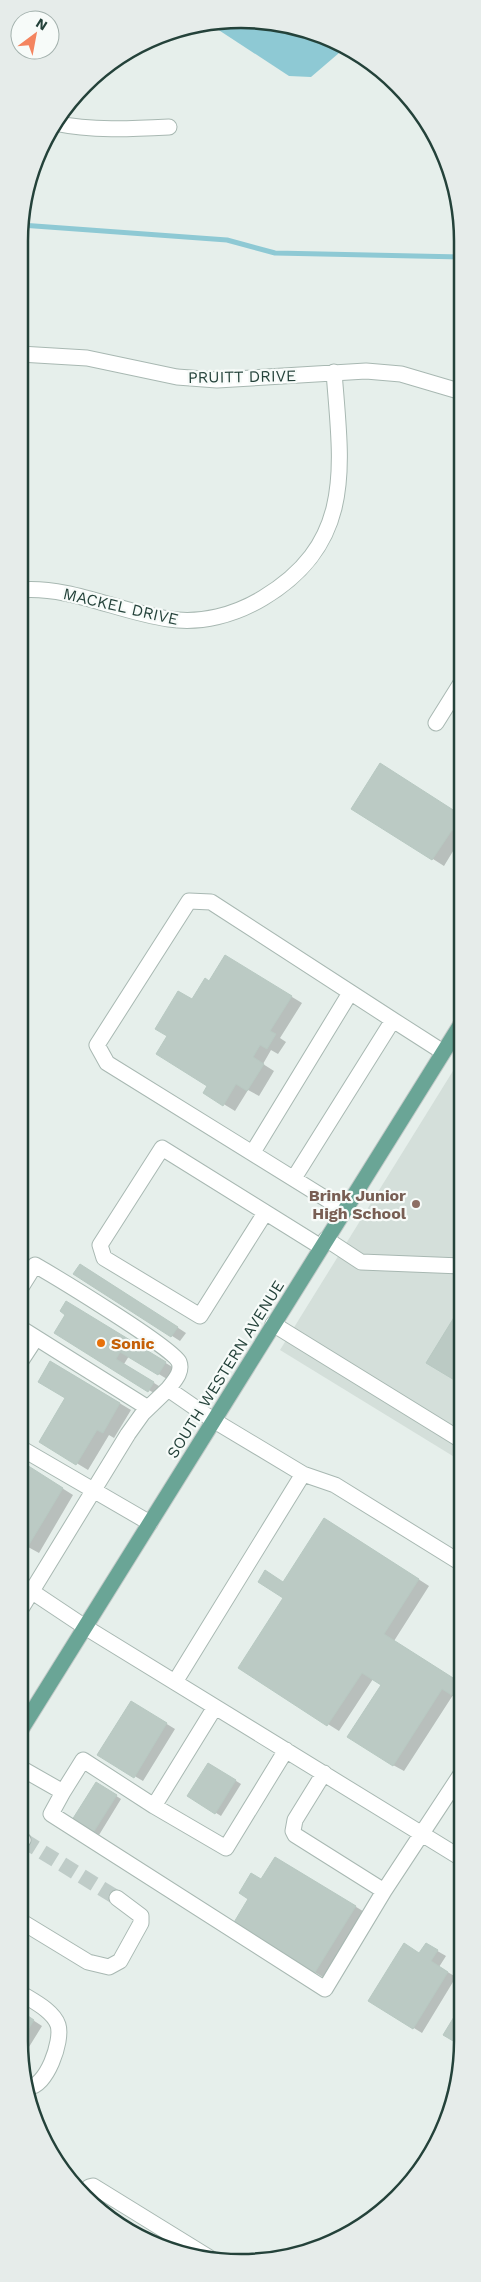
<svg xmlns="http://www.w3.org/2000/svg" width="481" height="2282" viewBox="0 0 481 2282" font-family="'Work Sans',sans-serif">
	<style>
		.built { fill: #d4dfda }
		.water { fill: #8ec9d4 }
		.shadow { fill: #0003 }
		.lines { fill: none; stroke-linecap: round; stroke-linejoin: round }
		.stream { stroke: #8ec9d4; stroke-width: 5 }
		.building { fill: #bbcac4; stroke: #b8c9c2 }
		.minor-tunnel { stroke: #bfccc8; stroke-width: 15; stroke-dasharray: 15 8; stroke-linecap: butt }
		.minor-casing { stroke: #a8b8b2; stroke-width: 17 }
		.major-casing { stroke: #c2cac8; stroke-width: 17 }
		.minor { stroke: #fff; stroke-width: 15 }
		.major { stroke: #6aa596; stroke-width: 15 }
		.education-dot { fill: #8d6e63; stroke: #f7fbf9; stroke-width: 2 }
		.food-dot { fill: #e8710a; stroke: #f7fbf9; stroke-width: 2 }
		.labels { text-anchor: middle; stroke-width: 4.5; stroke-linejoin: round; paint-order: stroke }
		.street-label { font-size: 16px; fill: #24423a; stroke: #f7fbf9 }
		.education-label { font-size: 16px; font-weight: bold; fill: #785e54; stroke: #f7fbf9; text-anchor: end }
		.food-label { font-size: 16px; font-weight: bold; fill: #c56008; stroke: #f7fbf9; text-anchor: start }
		.rim { fill: none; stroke: #24423a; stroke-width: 2.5 }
	</style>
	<rect width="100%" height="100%" fill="#e6efeb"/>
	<!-- built -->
	<path class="built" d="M461,1058V1461L280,1350Z"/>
	<!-- water -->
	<path class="water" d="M269,21L339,42L346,47L311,77L289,76L211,25Z"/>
	<!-- shadow -->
	<path class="shadow" d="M391,771L461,816V838L444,866L353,808Z
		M236,963L302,1003L280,1038L286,1042L278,1054L271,1050L263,1064L274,1071L259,1096L248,1090L235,1111L204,1092L209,1086L193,1001L210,982Z
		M89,1270L186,1333L180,1341L75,1274Z
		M75,1308L174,1368L167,1379L129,1356L124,1364L162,1388L157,1395L56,1333L67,1314Z
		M51,1362L131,1410L114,1438L109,1435L88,1470L40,1441L67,1397Z
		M19,1461L73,1495L39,1553L19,1542Z
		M336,1526L429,1586L394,1641L453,1695L404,1771L393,1765L382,1685L373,1679L339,1731L239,1668L284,1598L283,1583Z
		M131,1702L175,1729L143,1781L99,1755Z
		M209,1764L241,1784L221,1816L189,1796Z
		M96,1783L121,1799L99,1835L74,1819Z
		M286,1864L366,1913L326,1979L235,1924L261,1881Z
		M434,1949L446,1956L439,1967L456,1977L422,2033L370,2001L420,1954Z
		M460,2010V2044L445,2034Z
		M19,2011L42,2026L24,2055L21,2054L19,2041Z"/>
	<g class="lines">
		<!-- stream -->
		<path class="stream" d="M21,225L227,240L275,253L462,257"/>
	</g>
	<!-- building -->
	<path class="building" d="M380,763L461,815V819L454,832L452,830L432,860L351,809Z
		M225,955L292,996L270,1031L276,1034L267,1049L260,1045L253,1057L264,1064L247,1091L236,1084L223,1106L203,1093L207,1086L156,1054L167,1036L155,1029L178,991L192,999L205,978L209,981Z
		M80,1264L178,1327L171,1337L73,1274Z
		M66,1301L166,1362L158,1375L120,1352L116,1359L154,1382L148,1392L54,1333L65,1315L60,1311Z
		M461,1306V1384L426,1363Z
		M50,1361L120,1403L103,1433L97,1430L76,1465L39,1442L65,1398L38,1382Z
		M19,1460L63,1488L27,1548L19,1544Z
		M324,1518L419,1579L384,1634L461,1683V1701L442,1689L393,1766L347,1737L381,1685L362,1673L327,1726L238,1668L283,1598L258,1582L265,1570L283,1582Z
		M131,1701L167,1723L134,1778L97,1755Z
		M208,1763L236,1780L215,1814L187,1796Z
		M96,1782L117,1795L93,1833L72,1820Z
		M275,1857L356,1906L314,1974L233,1924L248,1899L239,1893L251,1873L261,1879Z
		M404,1943L419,1953L426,1943L438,1950L431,1961L448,1972L413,2029L368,2001Z
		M460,2007V2045L443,2035Z
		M19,2010L34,2020L19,2044Z
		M106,2213L161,2248L155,2246Z"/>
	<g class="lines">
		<!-- minor-tunnel -->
		<path class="minor-tunnel" d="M23,1840L117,1898"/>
		<!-- minor casing -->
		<g class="minor-casing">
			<path id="minor" d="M54,123C92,131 131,129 169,127
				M20,354L87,358L177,377L217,380L366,371L401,374L462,392
				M20,590C72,586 118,612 169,619C201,624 235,615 263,598C356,542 341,465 334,372
				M436,723L461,683
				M393,1020L443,1052
				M253,1152L350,993
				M294,1178L393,1020L211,902L189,901L97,1045L107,1063L344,1210
				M265,1213L200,1316L104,1258L100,1245L162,1148L321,1247
				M326,1239L361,1262L461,1266
				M20,1289L35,1265C56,1277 173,1348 179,1362C183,1372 174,1381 168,1389
				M273,1324L461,1440
				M19,1327L148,1408
				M19,1364L36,1338
				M19,1447L150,1523
				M19,1583L85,1627L461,1858
				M19,1612L128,1434L143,1413L168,1389L213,1420L303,1474
				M175,1682L303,1474L335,1485L461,1563
				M19,1767L63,1792L83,1760L154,1806L215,1707
				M324,1773L295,1820L293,1831L295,1835L384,1891
				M63,1792L51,1814L325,1989L384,1891L461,1774
				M154,1806L226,1848L286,1750
				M19,1838L23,1840
				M19,1920L88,1962L109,1967L120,1961L141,1923V1916L117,1898
				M19,1992C31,2000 53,2010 58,2025C63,2041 46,2088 28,2087
				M83,2197L89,2187L93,2186L213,2260"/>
		</g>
		<!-- major casing -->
		<g class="major-casing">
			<path id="major" d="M19,1733L461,1024"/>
		</g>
		<!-- minor -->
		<use href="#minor" class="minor"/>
		<!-- major -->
		<use href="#major" class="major"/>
	</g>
	<!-- markers -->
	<circle class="education-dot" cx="416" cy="1204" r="5"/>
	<circle class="food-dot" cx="101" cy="1343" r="5"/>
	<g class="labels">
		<!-- street labels -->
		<g class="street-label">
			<text transform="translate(242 376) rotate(-1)" y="6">PRUITT DRIVE</text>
			<text transform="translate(121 606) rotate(13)" y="6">MACKEL DRIVE</text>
			<text transform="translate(225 1369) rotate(-58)" y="6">SOUTH WESTERN AVENUE</text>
		</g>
		<!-- education labels -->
		<g class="education-label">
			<text x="406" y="1201">Brink Junior<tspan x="406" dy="18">High School</tspan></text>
		</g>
		<!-- food labels -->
		<g class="food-label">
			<text x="111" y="1349">Sonic</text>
		</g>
	</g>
	<!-- crop -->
	<path d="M0 0H481V2282H0ZM241 28H241A213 213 0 0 1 454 241V2041A213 213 0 0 1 241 2254H241A213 213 0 0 1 28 2041V241A213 213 0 0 1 241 28Z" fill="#e6ecea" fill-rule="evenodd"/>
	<path class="rim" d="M241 28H241A213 213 0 0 1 454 241V2041A213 213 0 0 1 241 2254H241A213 213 0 0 1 28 2041V241A213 213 0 0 1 241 28Z"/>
	<!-- north arrow -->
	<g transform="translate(35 35) rotate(32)"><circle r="24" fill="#f7fbf9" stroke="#a3b1ad"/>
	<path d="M0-4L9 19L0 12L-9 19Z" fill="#f4845f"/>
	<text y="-8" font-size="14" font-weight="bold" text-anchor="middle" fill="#24423a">N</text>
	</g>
</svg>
